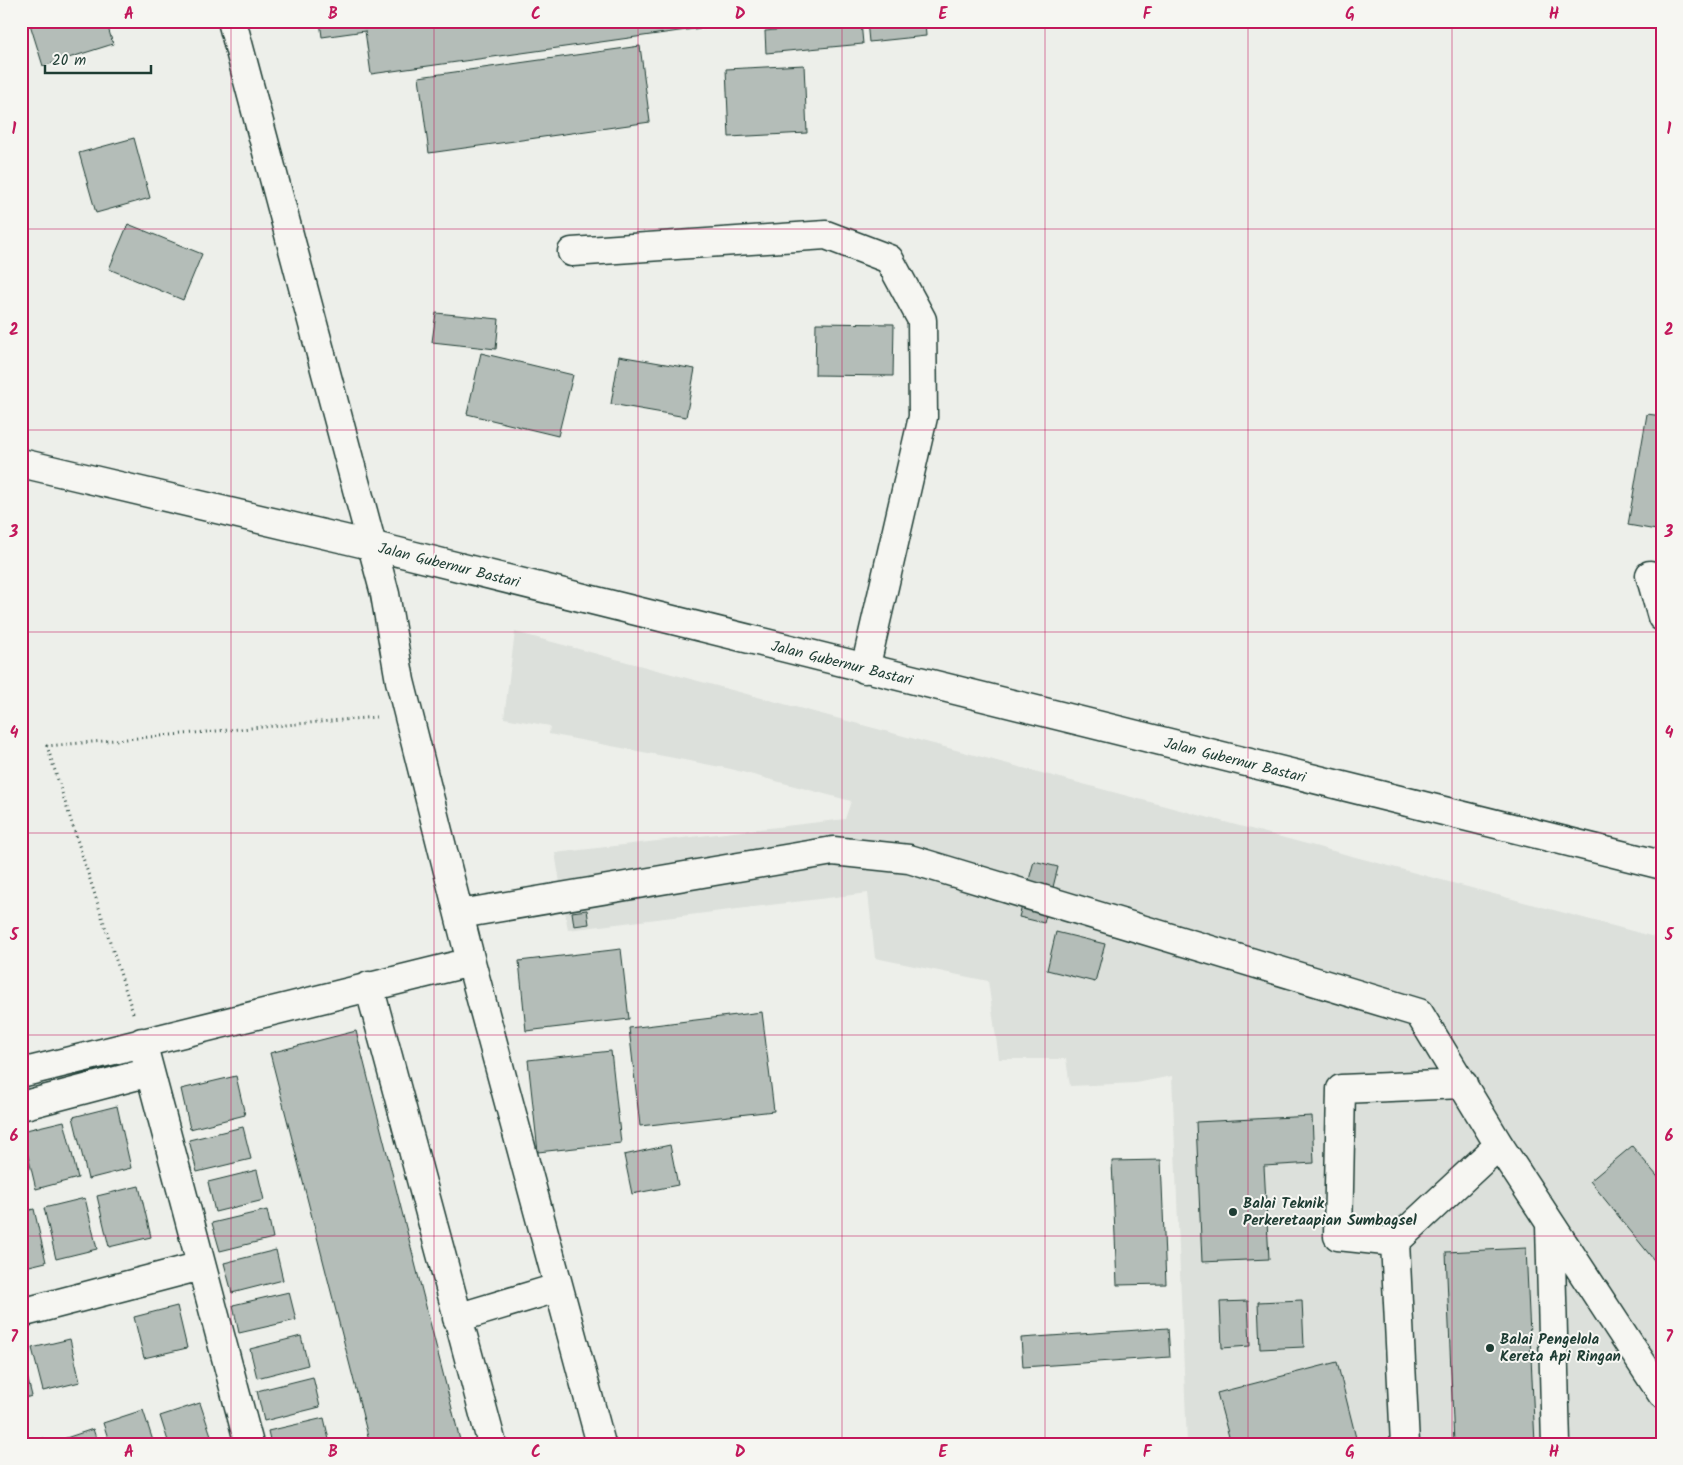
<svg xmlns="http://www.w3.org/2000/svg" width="1683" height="1465" viewBox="0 0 1683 1465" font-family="Kalam,sans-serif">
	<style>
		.built { fill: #dce0db }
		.building { fill: #b4bdb8; stroke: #1f3d34 }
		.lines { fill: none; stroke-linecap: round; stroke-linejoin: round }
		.minor-casing { stroke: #1f3d34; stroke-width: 31 }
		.highway-casing { stroke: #1f3d34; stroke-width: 31 }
		.path { stroke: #1f3d34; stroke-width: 3; stroke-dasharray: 1 4; stroke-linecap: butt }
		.minor { stroke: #f6f6f2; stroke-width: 28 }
		.highway { stroke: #f6f6f2; stroke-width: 28 }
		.grid { fill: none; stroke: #c2185b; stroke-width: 1; stroke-opacity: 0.55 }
		.poi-dot { fill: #1f3d34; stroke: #f6f6f2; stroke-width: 2 }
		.labels { text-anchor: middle; stroke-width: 4; stroke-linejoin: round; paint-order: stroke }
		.street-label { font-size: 15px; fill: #1f3d34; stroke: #f6f6f2 }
		.poi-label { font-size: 15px; font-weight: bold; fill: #1f3d34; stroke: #f6f6f2; text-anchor: start }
		.neatline { fill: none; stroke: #c2185b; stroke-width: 2 }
		.grid-label { font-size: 16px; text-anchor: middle; font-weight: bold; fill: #c2185b }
	</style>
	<rect width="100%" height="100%" fill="#edefea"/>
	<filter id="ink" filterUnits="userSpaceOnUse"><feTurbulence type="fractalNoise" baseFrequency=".02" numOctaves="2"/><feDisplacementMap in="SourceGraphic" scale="10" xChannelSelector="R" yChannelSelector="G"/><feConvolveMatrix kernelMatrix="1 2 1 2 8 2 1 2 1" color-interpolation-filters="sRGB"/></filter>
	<g filter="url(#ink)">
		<!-- built -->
		<path class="built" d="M515,632L1662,939V1444H1187L1172,1076L1136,1083L1070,1086L1066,1059H999L988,981L875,958L868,893L568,930L555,853L845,819L851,801L731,769L549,734L550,726L504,718Z"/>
		<!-- building -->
		<path class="building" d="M29,21H106L113,44L43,66Z
			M320,21H751L371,74L365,31L322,37Z
			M867,21H925L926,36L869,42Z
			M861,22L863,44L766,53L765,31Z
			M640,46L650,122L429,153L419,77Z
			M804,65L807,133L729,137L726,69Z
			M134,138L150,198L96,213L79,153Z
			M128,224L202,254L183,300L109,269Z
			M436,313L499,319L496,349L432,342Z
			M816,323L894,324L893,376L815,375Z
			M481,353L573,375L558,436L467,414Z
			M619,356L695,369L686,417L611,404Z
			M1647,414L1662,416V531L1628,525Z
			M1034,861L1058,867L1044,923L1019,917Z
			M587,910L589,924L574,926L572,912Z
			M1056,932L1105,944L1095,982L1047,970Z
			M621,949L629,1019L526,1031L519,961Z
			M762,1012L774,1111L640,1126L629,1028Z
			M356,1031L461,1444H370L270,1053Z
			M611,1051L621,1143L538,1152L528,1060Z
			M236,1076L245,1115L190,1129L181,1089Z
			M117,1106L131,1168L88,1179L73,1117Z
			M1312,1116L1314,1163L1264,1166L1269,1259L1202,1262L1196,1122Z
			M64,1121L78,1178L36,1189L22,1131Z
			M243,1127L251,1159L197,1172L189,1140Z
			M670,1145L678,1185L632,1194L624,1155Z
			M1632,1146L1662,1182V1270L1590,1181Z
			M1161,1160L1166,1284L1117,1285L1112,1161Z
			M257,1170L264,1200L215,1212L208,1182Z
			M21,1171L27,1194L21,1195Z
			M139,1186L151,1237L109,1247L97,1196Z
			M85,1198L97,1249L56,1259L44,1208Z
			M34,1209L46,1262L21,1268V1212Z
			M267,1210L273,1238L220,1251L212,1223Z
			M1526,1248L1535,1444H1454L1446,1252Z
			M276,1250L283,1280L232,1293L224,1263Z
			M289,1292L296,1320L239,1333L233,1305Z
			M1302,1300L1304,1347L1260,1349L1258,1302Z
			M1248,1301L1250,1346L1222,1348L1220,1302Z
			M177,1306L187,1348L144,1358L134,1317Z
			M1168,1328L1170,1357L1023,1367L1021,1338Z
			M301,1336L308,1365L257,1378L250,1349Z
			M70,1339L80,1382L43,1391L32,1348Z
			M21,1352L32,1396L21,1399Z
			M1337,1362L1356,1438L1334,1444H1231L1217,1393Z
			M313,1377L320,1407L264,1421L257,1391Z
			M200,1403L214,1444H169L160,1416Z
			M143,1410L154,1444H110L103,1423Z
			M324,1418L330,1444H271L268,1431Z
			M93,1429L98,1444H55L54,1442Z
			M44,1438L45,1444H27Z"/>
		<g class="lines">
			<!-- minor casing -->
			<g class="minor-casing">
				<path id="minor" d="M232,21L385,594L400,681L471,962L601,1444
					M572,252L826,235L889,259L922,320L923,417L865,669
					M1650,575L1662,617
					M460,914L833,851L909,859L1419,1013L1499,1145L1662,1394
					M369,986L492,1444
					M142,1042L249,1444
					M21,1073L471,962
					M1463,1084L1341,1089L1338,1236L1395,1242L1499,1145
					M21,1106L150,1072
					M1550,1225L1556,1444
					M1395,1242L1405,1444
					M21,1313L201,1266
					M457,1318L557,1288"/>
			</g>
			<!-- highway casing -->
			<g class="highway-casing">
				<path id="highway" d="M21,463L370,545L1662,865"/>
			</g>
			<!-- path -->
			<path class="path" d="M133,1013L47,746L376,717"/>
			<!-- minor -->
			<use href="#minor" class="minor"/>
			<!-- highway -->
			<use href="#highway" class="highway"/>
		</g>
	</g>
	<!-- grid -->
	<path class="grid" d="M231,21V1444M434,21V1444M638,21V1444M842,21V1444M1045,21V1444M1248,21V1444M1452,21V1444M21,229H1662M21,430H1662M21,632H1662M21,833H1662M21,1035H1662M21,1236H1662"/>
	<!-- markers -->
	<g class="poi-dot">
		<circle cx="1233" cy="1212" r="5"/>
		<circle cx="1490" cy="1348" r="5"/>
	</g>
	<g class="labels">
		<!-- street labels -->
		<g class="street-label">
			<text transform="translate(449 565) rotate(14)" y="5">Jalan Gubernur Bastari</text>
			<text transform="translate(842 663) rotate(14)" y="5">Jalan Gubernur Bastari</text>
			<text transform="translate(1235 760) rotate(14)" y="5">Jalan Gubernur Bastari</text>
		</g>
		<!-- poi labels -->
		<g class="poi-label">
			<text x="1243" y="1208">Balai Teknik<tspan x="1243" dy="17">Perkeretaapian Sumbagsel</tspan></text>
			<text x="1500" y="1344">Balai Pengelola<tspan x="1500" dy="17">Kereta Api Ringan</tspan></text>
		</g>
	</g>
	<!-- margin -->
	<rect width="1683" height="1465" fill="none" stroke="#f6f6f2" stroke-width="55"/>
	<!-- scale -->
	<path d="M45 65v8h106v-8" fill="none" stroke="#1f3d34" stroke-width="2.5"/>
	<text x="52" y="65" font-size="15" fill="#1f3d34" stroke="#f6f6f2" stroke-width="4" paint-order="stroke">20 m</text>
	<rect x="28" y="28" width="1628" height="1410" class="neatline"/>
	<g class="grid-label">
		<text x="129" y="19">A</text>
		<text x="333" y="19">B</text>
		<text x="536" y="19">C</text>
		<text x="740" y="19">D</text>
		<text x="943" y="19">E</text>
		<text x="1147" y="19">F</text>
		<text x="1350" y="19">G</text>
		<text x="1554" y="19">H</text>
		<text x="14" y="134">1</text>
		<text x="1669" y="134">1</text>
		<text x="14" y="335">2</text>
		<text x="1669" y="335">2</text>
		<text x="14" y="537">3</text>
		<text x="1669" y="537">3</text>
		<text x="14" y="738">4</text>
		<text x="1669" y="738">4</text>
		<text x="14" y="940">5</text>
		<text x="1669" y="940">5</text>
		<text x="14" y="1141">6</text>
		<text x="1669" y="1141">6</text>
		<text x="14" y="1342">7</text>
		<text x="1669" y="1342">7</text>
		<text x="129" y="1457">A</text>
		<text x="333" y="1457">B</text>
		<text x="536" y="1457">C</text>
		<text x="740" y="1457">D</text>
		<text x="943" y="1457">E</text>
		<text x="1147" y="1457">F</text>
		<text x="1350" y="1457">G</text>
		<text x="1554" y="1457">H</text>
	</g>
</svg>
